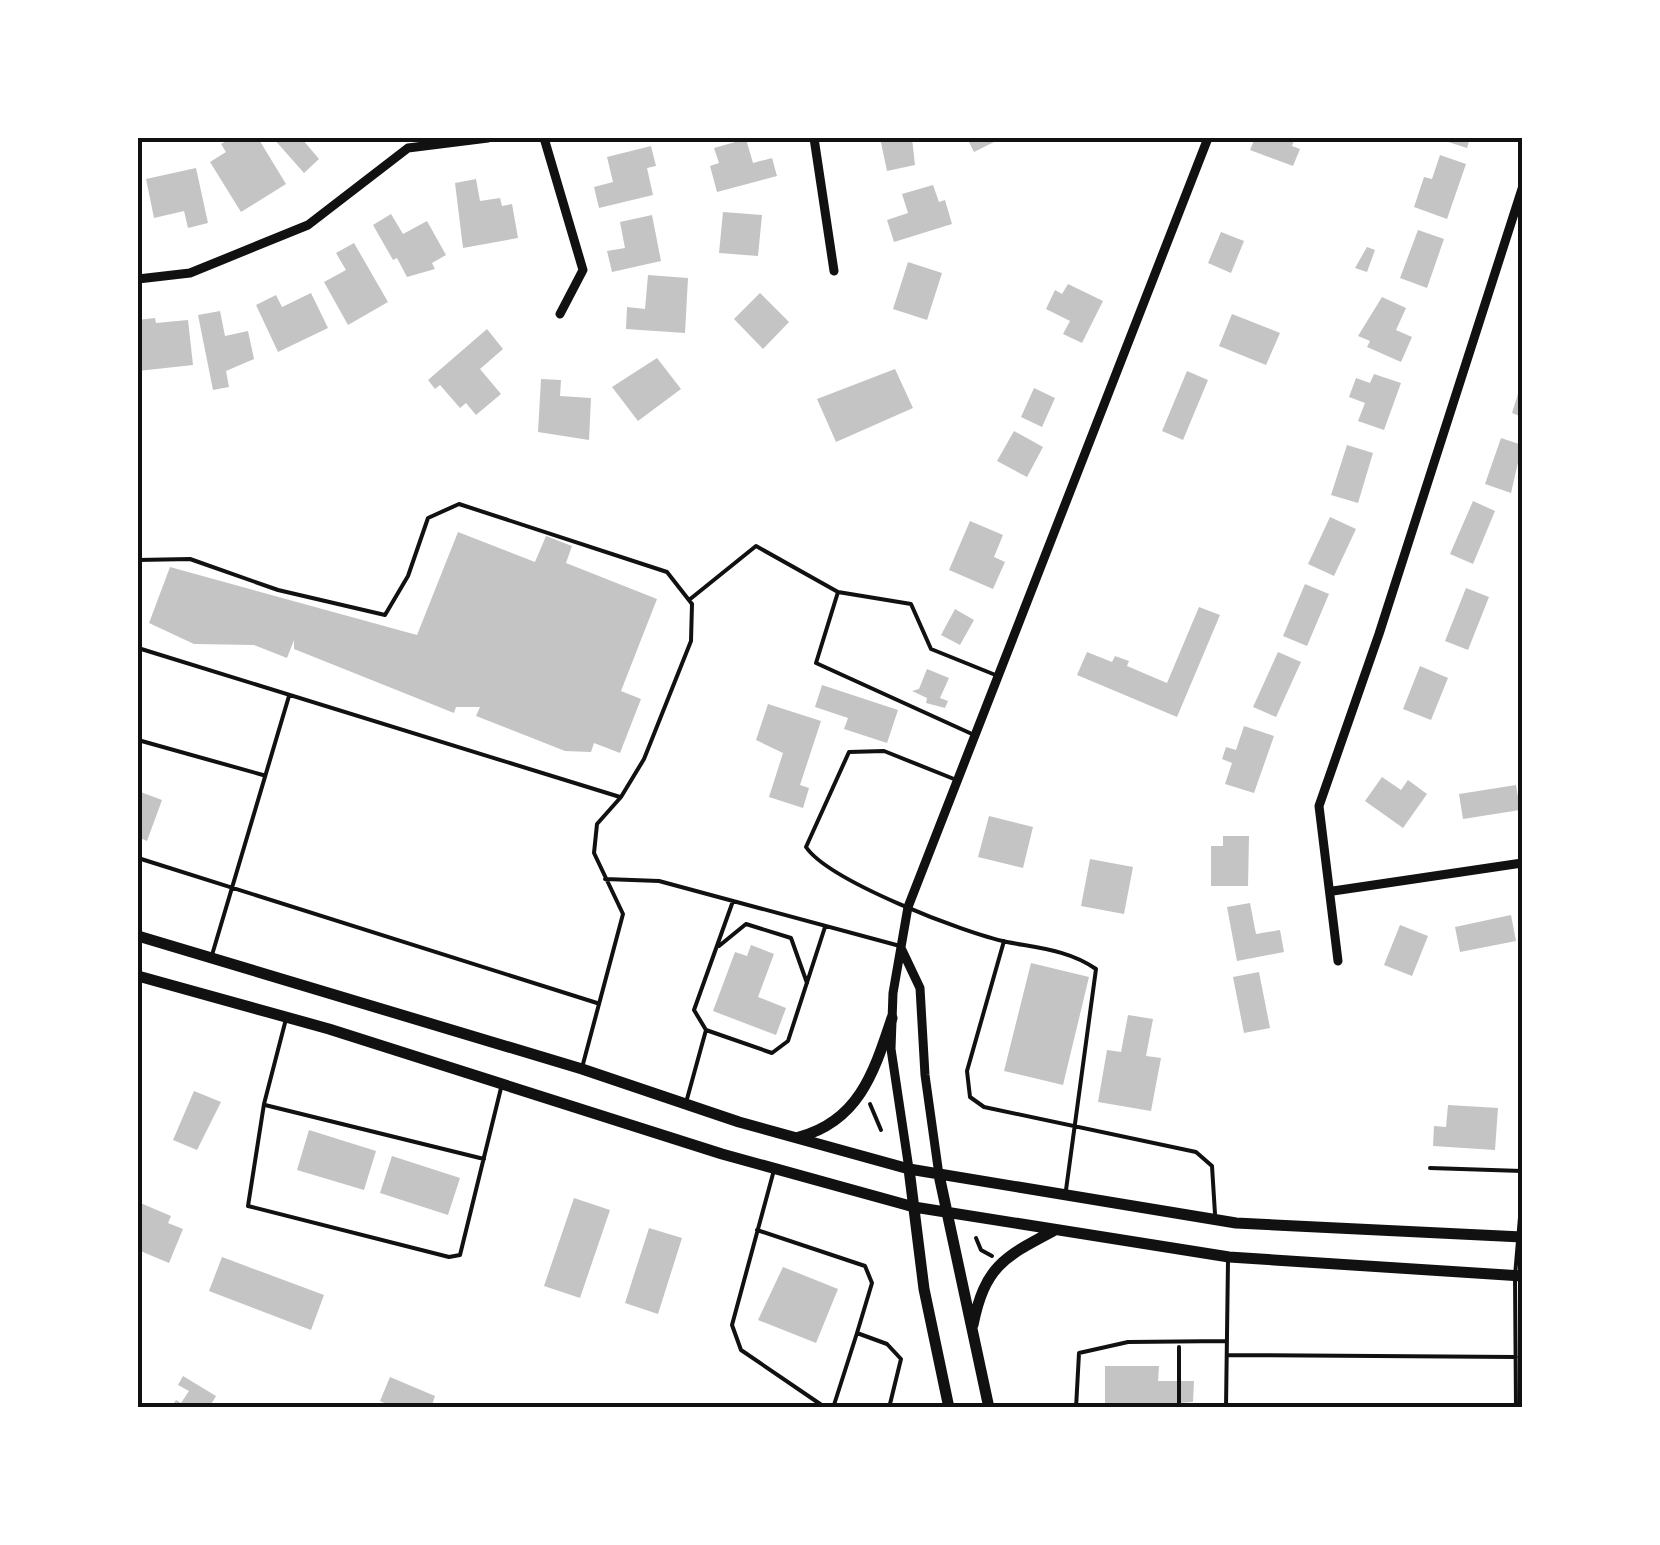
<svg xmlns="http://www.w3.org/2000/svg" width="1660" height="1545" viewBox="0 0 1660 1545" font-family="'Golos Text',sans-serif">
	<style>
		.building { fill: #c4c4c4 }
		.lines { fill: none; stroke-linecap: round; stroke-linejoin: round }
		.path { stroke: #111; stroke-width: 4 }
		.service { stroke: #111; stroke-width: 4 }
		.minor { stroke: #111; stroke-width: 9 }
		.secondary { stroke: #111; stroke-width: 11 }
		.neatline { fill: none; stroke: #111; stroke-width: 4 }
	</style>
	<rect width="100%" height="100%" fill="#fff"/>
	<!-- building -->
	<path class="building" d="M232,138H258L286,184L241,212L210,162L226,152L221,144Z
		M273,138H306L303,140L319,159L304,173Z
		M880,138H912L915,165L887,171Z
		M967,138H1002L974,152Z
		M1255,138H1295L1292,146L1300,149L1293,166L1250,150Z
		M1436,138H1470L1467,148Z
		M746,139L753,163L772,158L777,176L717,192L710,166L719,163L714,148Z
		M651,146L656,166L647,168L653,195L599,208L594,187L613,182L607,157Z
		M1440,155L1466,164L1447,219L1414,207L1424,177L1432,179Z
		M196,168L208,223L188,228L184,211L154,218L146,179Z
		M476,179L480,201L500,198L502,206L512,204L518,238L463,248L455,183Z
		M933,185L939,202L945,200L952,224L894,242L887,220L908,213L902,194Z
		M723,212L762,215L758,256L719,253Z
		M391,214L403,234L427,221L446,255L432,263L435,269L407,277L397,258L393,260L373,225Z
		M652,215L661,261L612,272L607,251L625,248L620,222Z
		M1418,230L1444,239L1427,288L1400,278Z
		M1221,232L1244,241L1231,273L1208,263Z
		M354,243L388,302L348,325L324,282L346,270L336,253Z
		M1367,247L1375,250L1367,272L1355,268Z
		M908,262L942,273L927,320L893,309Z
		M648,275L688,278L685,333L626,329L627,307L645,309Z
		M1068,284L1103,301L1082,343L1063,334L1070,321L1046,309L1055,290L1062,294Z
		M311,293L328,328L278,352L256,305L276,295L282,307Z
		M760,293L789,322L763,349L734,319Z
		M1382,297L1406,308L1396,330L1412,337L1401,362L1367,347L1370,341L1358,336Z
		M220,311L225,336L248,331L254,359L226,371L229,387L213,390L198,315Z
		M1232,314L1280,333L1266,365L1219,346Z
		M155,318L156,323L188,320L193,365L138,371V320Z
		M487,329L503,349L480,369L501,394L476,415L466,403L460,408L440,385L435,389L428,380Z
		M657,358L681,389L638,421L612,387Z
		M895,369L913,408L836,442L817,399Z
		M1187,371L1208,380L1183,440L1162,431Z
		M1374,374L1401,383L1384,430L1358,421L1365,403L1349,397L1356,378L1370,383Z
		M541,379L561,380L560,396L591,398L589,440L538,432Z
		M1522,381V417L1512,413Z
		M1034,388L1055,398L1042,427L1021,417Z
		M1014,431L1043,447L1027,477L997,461Z
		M1501,438L1522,445L1511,493L1485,484Z
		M1347,445L1373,453L1358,503L1331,495Z
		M1473,501L1495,511L1473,564L1450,554Z
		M1330,517L1356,529L1334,576L1308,564Z
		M970,521L1003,535L994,557L1005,562L993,589L949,570Z
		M458,532L535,562L546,536L572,546L566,563L657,599L621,691L641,699L620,753L594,743L591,752L565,751L476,716L480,707H456L454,713L294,649V640L287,658L254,645L194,644L149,623L170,567L417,635Z
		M1305,584L1329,594L1307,646L1283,636Z
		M1466,588L1489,597L1468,650L1445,641Z
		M1199,607L1220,615L1177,717L1077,675L1087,652L1112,662L1115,656L1129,661L1127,666L1167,683Z
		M955,609L974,620L960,645L941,635Z
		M1278,652L1301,662L1276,717L1253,707Z
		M1420,666L1448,678L1431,720L1403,709Z
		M927,669L949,678L940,698L948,701L945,708L926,703L927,698L912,691L919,689Z
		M822,685L898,710L887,743L844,729L848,718L815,707Z
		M768,704L821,721L800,785L809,788L803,808L769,797L783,753L756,740Z
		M1244,726L1274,736L1254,793L1225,784L1232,763L1222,759L1226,747L1236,750Z
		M1382,777L1401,790L1408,780L1427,794L1403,828L1365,801Z
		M1516,785L1520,810L1463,819L1459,794Z
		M138,791L162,800L147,841L138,837Z
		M989,816L1033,827L1023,868L978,857Z
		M1223,836H1249L1248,886H1211V846H1223Z
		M1090,859L1133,867L1124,914L1081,906Z
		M1250,903L1256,934L1280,930L1284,952L1237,961L1227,907Z
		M1511,915L1516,941L1460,952L1455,927Z
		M1400,925L1428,936L1412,976L1384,965Z
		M751,945L774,954L758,997L786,1008L776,1035L713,1011L735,952L747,956Z
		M1031,963L1089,977L1063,1085L1004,1071Z
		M1259,972L1270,1028L1244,1033L1233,977Z
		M1128,1015L1153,1019L1146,1056L1161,1058L1151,1111L1098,1102L1107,1050L1121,1052Z
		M194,1091L221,1102L197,1150L173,1140Z
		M1448,1105L1498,1108L1495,1150L1433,1146L1434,1126L1446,1127Z
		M309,1130L376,1151L364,1190L297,1170Z
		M392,1156L460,1178L448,1215L380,1193Z
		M574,1198L610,1210L580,1298L544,1286Z
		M138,1202L171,1216L168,1223L183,1229L169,1263L138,1250Z
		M649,1228L682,1238L658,1314L625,1303Z
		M222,1257L324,1295L311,1330L209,1291Z
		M783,1267L838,1289L816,1343L758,1320Z
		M1105,1366H1159L1158,1381H1194L1193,1402L1105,1408Z
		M183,1376L216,1396L209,1408H171L176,1400L181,1403L189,1391L178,1385Z
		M390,1377L435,1396L431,1408H395L380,1401Z"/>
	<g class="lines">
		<!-- path -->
		<path class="path" d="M870,1104L881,1130
			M976,1238L981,1250L992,1256"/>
		<!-- service -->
		<path class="service" d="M138,560L190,559L278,590L385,615L408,576L428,518L459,504L667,572L692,604L691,641L644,759L621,797L597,824L594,853L623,914L583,1064
			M838,592L911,604L931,649L998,676
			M689,600L756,546L838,592L816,663L972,734
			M138,648L620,797
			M138,740L263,775
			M954,779L884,751L849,752L806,847C829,881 964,933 1007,942C1038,948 1069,950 1096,969L1066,1190
			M138,858L597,1003
			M605,879L659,881L900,946
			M1004,941L967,1071L970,1097L984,1107L1196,1152L1212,1166L1215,1214
			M719,946L746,924L791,938L807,983
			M212,955L289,696
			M286,1019L264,1104L248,1206L449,1257L460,1255L501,1088
			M706,1030L772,1053L788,1041L825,927
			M687,1099L706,1030L694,1010L733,901
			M265,1105L484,1159
			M1430,1168L1522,1171
			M774,1170L732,1325L741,1350L826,1408
			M757,1230L865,1266L872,1283L857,1333L887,1344L901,1359L889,1408
			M1179,1347V1408
			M1227,1355L1516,1357
			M833,1408L857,1333
			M1076,1408L1079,1353L1128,1342L1227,1341
			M1226,1408L1228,1261
			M1516,1408L1515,1276L1522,1194"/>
		<!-- minor -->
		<path class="minor" d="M544,138L583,270L560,314
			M814,138L834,271
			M138,279L190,273L308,225L408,148L488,138
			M1333,891L1522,863
			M901,948L920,988L925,1075L939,1175
			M1338,961L1319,806L1379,634L1522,189
			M909,1169L891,1049L893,993L908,907L1208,138"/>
		<!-- secondary -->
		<path class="secondary" d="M138,936L582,1069L739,1122L909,1169L1236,1223L1522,1237
			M138,976L329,1029L722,1154L914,1207L1229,1257L1522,1276
			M799,1137C859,1121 874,1072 892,1018
			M909,1169L924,1289L949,1408
			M939,1175L989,1408
			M973,1325C985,1266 1004,1257 1055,1230"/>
	</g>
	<!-- border -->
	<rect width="1660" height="1545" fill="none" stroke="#ffffff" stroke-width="280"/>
	<rect x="140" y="140" width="1380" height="1265" class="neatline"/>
</svg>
